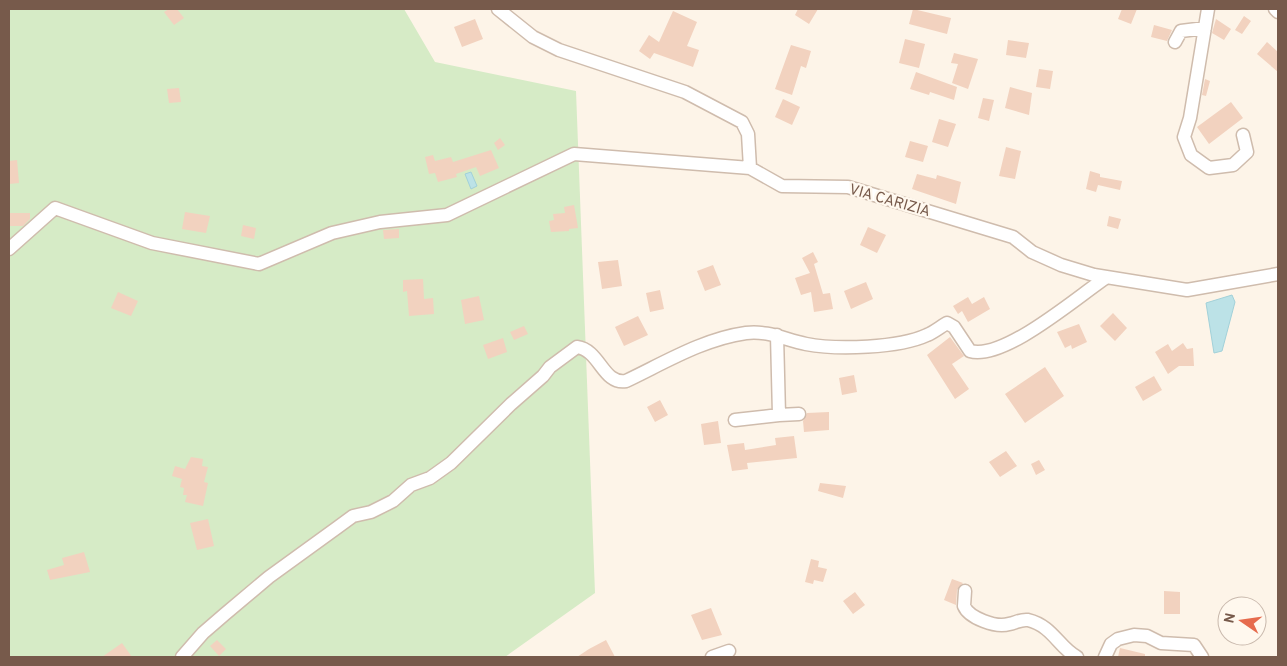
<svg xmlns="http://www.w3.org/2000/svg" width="1287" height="666" viewBox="0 0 1287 666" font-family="Overpass,sans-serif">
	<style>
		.grass { fill: #d6ebc6 }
		.water { fill: #bce2e7; stroke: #a2d1d9 }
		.building { fill: #f2d2bf }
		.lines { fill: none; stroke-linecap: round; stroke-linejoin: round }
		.minor-casing { stroke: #cfbcad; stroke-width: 15 }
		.minor { stroke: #fff; stroke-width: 12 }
		.labels { text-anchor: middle; stroke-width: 4.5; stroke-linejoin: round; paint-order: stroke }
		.street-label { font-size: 15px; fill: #775a4b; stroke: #fff8ee }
	</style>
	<rect width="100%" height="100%" fill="#fdf4e8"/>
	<!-- grass -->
	<path class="grass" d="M9,9H404L435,62L576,91L595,593L505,657H9Z"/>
	<!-- water -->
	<path class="water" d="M471,172L477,186L471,189L465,174Z
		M1232,295L1235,302L1222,351L1214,353L1206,303Z"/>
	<!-- building -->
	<path class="building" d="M169,9H177L184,18L174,25L164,12Z
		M798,9H818L809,24L795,15Z
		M913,9L951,18L947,34L909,24Z
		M1122,9H1137L1131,24L1118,19Z
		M673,11L697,22L687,46L699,50L693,67L654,53L650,59L639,51L649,35L659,42Z
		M1244,16L1251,21L1242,34L1235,30Z
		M475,19L483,39L462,47L454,27Z
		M1216,19L1231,29L1224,40L1212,33Z
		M1154,25L1172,30L1167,41L1151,37Z
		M905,39L925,44L919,68L899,63Z
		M1008,40L1029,43L1026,58L1006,55Z
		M1267,42L1278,52V72L1257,54Z
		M791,45L811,51L806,68L801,66L792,95L775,89Z
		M954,53L978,59L968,89L952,83L958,64L951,63Z
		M1039,69L1053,71L1050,89L1036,87Z
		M916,72L957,87L954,100L930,92L929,95L910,89Z
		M1205,79L1210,81L1206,96L1202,95Z
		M1010,87L1032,93L1029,115L1005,108Z
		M179,88L181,102L169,103L167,89Z
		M983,98L994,100L989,121L978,118Z
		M783,99L800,107L792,125L775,117Z
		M1231,102L1243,118L1209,144L1197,127Z
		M939,119L956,124L948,147L932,142Z
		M500,138L505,145L498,150L494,143Z
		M910,141L928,146L923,162L905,157Z
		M1006,147L1021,151L1015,179L999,176Z
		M491,150L499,168L480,176L476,167L456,174L457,177L438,182L435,173L429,174L425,157L433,155L435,161L451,157L453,162Z
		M17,160L19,183L9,184V161Z
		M1090,171L1100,174V177L1122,181L1120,190L1098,185L1096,192L1086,189Z
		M917,174L936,179L937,175L961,182L956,204L912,189Z
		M574,205L578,228L569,229V231L551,232L549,221L554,220L553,214L565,213L564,207Z
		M185,212L210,216L206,233L182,229Z
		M9,213H30V219L23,226H9Z
		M1109,216L1121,219L1118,229L1107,226Z
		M243,225L256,228L254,239L241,236Z
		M868,227L886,235L877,253L860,245Z
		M399,229V238L384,239L383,230Z
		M813,252L818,262L814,264L823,294L830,293L833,309L814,312L811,292L801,295L795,278L810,273L802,258Z
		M618,260L622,286L602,289L598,262Z
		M713,265L721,285L705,291L697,271Z
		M423,279L424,299L433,298L434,314L409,316L407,291L403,292V280Z
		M866,282L873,299L851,309L844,291Z
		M660,290L664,309L650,312L646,293Z
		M118,292L138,301L131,316L111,308Z
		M479,296L484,320L465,324L461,300Z
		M968,297L972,304L984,297L990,309L968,322L962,311L958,314L953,306Z
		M1113,313L1127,328L1115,341L1100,326Z
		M638,316L648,335L624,346L615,327Z
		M1079,324L1087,342L1072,349L1071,345L1065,348L1057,332Z
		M524,326L528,334L514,340L510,332Z
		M950,337L964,356L952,364L969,389L955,399L927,355Z
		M503,338L507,352L488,359L483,345Z
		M1183,343L1187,349L1193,348L1194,366H1179L1168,374L1155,352L1168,344L1172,351Z
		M1045,367L1064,396L1025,423L1005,394Z
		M854,375L857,392L842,395L839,378Z
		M1154,376L1162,390L1143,401L1135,387Z
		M660,400L668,415L655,422L647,407Z
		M829,412V430L804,432L803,421L807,413Z
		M718,421L721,443L704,445L701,424Z
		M794,436L797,458L747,463L748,469L732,471L727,445L744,443L745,450L776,445L775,438Z
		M1006,451L1017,466L1000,477L989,462Z
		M191,457L203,459L202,466L208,467L204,482L208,483L203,506L185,502L187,495H183L184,488L180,487L182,479L172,476L175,466L185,469Z
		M1039,460L1045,470L1036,475L1031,464Z
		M820,483L846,486L843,498L818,491Z
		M208,519L214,546L197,550L190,523Z
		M84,552L90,572L50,580L47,570L64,565L62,558Z
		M811,559L819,561L818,567L827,569L823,582L814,580L813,584L805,582Z
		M952,579L963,583L957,590L956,605L944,600Z
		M1164,591L1180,592V614H1164Z
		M855,592L865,605L853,614L843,601Z
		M711,608L722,635L702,640L691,615Z
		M217,640L226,649L219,656L210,646Z
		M606,640L615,657H577L589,649Z
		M122,643L132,657H102Z
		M1120,648L1145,654V657H1118Z"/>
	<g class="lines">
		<!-- minor casing -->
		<g class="minor-casing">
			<path id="minor" d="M498,9L533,37L559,50L685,92L742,122L748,134L750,168L782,186L848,187L1013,237L1032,252L1061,265L1094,275L1187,290L1278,274
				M1208,9L1190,118L1184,137L1191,155L1209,168L1233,165L1247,152L1243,135
				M1275,9L1278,12
				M1175,42L1181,31L1205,28
				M9,249L55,208L152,243L259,264L332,233L380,222L447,215L574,154L750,168
				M779,415L799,414
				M735,420L779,415L777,335
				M965,591L964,606C969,618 996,628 1009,624C1016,623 1020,619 1028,620C1053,626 1059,648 1077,657
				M182,657L203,633L225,614L269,577L338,527L353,516L371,512L393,501L411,485L430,478L451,463L511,404L543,376L550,367L577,347C600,350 603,385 626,381C664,363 703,339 746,333C767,330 786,340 806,344C837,350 899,348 927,335C934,332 940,327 947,323L954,327L970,351C1004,361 1078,296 1107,277
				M712,657L729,651
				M1105,657L1111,644L1118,639L1134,635L1147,636L1161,643L1194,645L1202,657"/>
		</g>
		<!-- minor -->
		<use href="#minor" class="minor"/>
	</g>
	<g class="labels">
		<!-- street labels -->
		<g class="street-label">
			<text transform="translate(890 200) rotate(16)" y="5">VIA CARIZIA</text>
		</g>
	</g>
	<!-- border -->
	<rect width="1287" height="666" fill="none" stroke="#775a4b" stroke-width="20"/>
	<!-- north arrow -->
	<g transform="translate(1242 621) rotate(283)"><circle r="24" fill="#fff8ee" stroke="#c9b9ad"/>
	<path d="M0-4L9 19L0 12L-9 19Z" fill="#e66b4d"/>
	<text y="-8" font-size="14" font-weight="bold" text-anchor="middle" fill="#775a4b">N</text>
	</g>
</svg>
